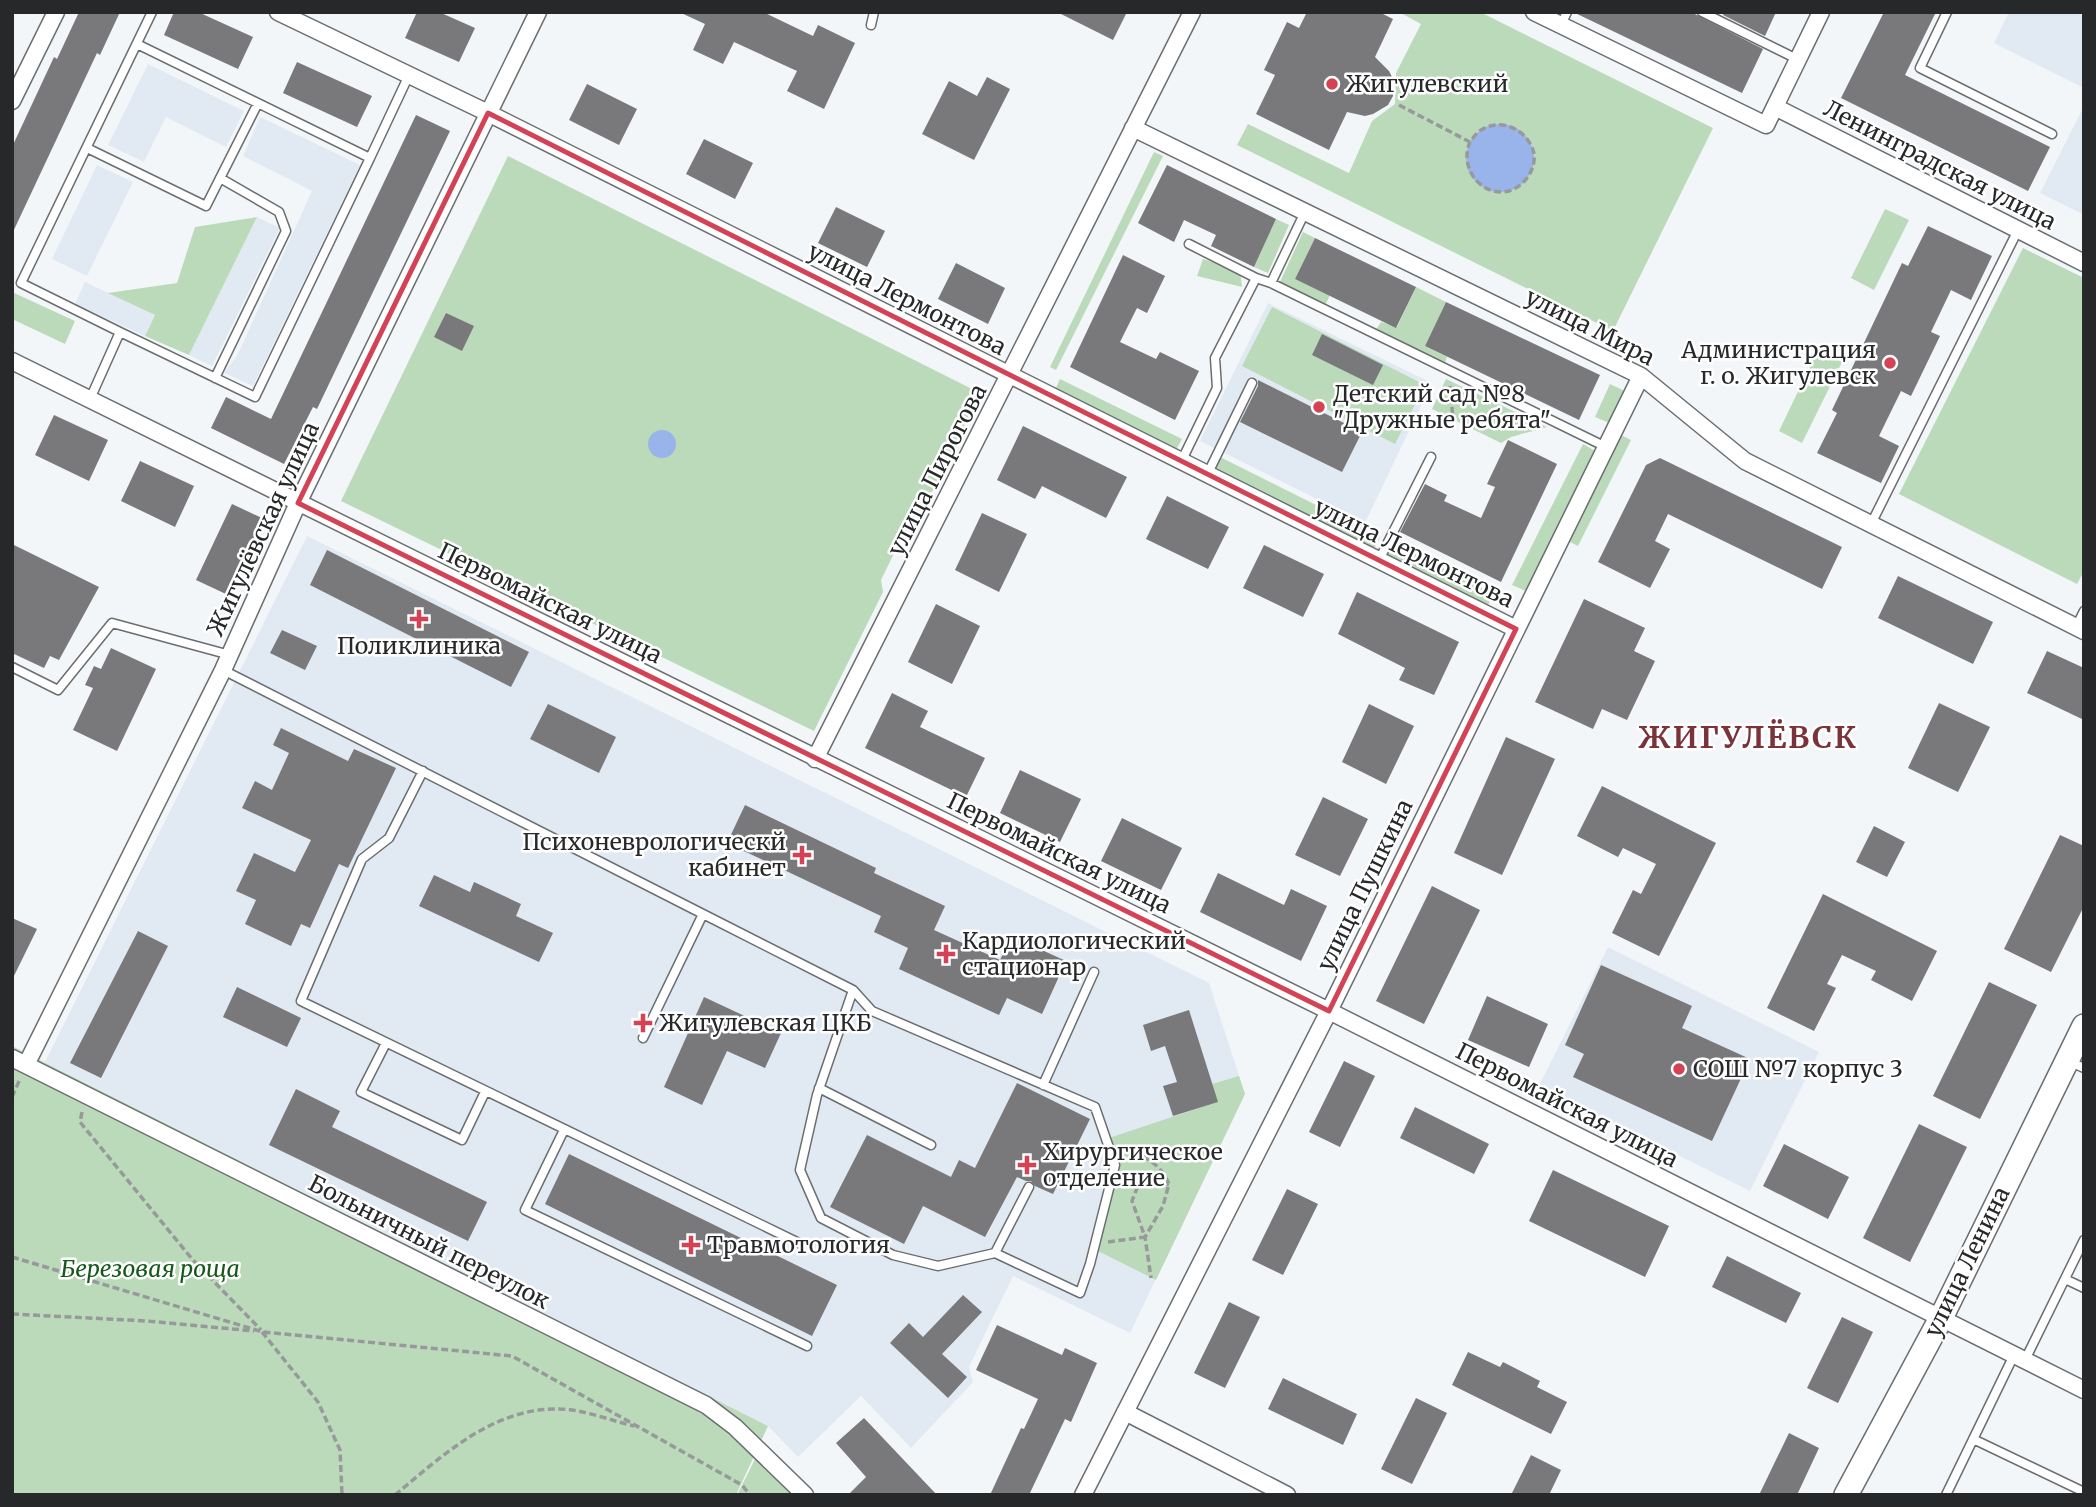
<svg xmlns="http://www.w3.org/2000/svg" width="2096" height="1507" viewBox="0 0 2096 1507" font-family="Merriweather,serif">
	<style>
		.built { fill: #e1eaf3 }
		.green { fill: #bbdaba }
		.water { fill: #99b4eb }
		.building { fill: #79787b }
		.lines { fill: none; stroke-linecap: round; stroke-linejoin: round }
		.lane-casing { stroke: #6b6e70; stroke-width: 11 }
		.street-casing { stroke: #6b6e70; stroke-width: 19 }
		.secondary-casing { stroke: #6b6e70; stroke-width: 26 }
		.path { stroke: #97999b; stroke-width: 3.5; stroke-dasharray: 7 3.5; stroke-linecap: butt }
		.lane { stroke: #fff; stroke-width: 8 }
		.street { stroke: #fff; stroke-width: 16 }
		.secondary { stroke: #fff; stroke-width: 23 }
		.marked { fill: none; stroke: #d34255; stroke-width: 5; stroke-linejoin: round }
		.poi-dot { fill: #d34255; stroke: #fff; stroke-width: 2.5 }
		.labels { text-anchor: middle; stroke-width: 5; stroke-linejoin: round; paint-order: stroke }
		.poi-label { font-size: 23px; fill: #272829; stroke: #fff; text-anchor: start }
		.street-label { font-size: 23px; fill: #272829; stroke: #fff }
		.park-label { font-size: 23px; font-style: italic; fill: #15581a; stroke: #fff }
		.district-label { font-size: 30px; font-weight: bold; letter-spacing: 2px; fill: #7a3339; stroke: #fff }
	</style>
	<rect width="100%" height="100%" fill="#f3f6f9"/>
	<!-- built -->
	<path class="built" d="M2009,12H2084V88L1994,43Z
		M148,64L244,111L226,147L166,117L144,162L108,145Z
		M2084,106V215L2040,193Z
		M260,117L360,165L253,386L224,373L237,356L312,191L243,156Z
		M97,165L133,182L87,276L52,259Z
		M257,217L280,228L212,366L189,355Z
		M85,282L155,315L145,336L75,304Z
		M1268,303L1432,383L1365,523L1200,441Z
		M307,536L1209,983L1245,1094L1130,1333L1013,1276L969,1367L973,1382L911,1448L861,1396L798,1457L768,1426L45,1062Z
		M1608,947L1819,1052L1750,1191L1539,1086Z"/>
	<!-- green -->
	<path class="green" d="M1399,12H1480L1713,128L1613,331L1237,145L1248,124L1349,173L1372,121L1395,104L1396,73L1421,24Z
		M1154,152L1163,156L1056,370L1050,367Z
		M508,156L980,393L913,531L903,535L881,580L883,592L814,731L341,501Z
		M1885,209L1909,220L1874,290L1851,278Z
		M257,217L189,355L145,336L155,315L108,293L177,283L195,227Z
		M1276,219L1289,225L1268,273L1254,267Z
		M1303,232L1315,238L1295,279L1330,295L1325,306L1280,282Z
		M2023,248L2084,278V571L2077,584L1899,494Z
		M1203,259L1240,270L1242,287L1197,276Z
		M1416,287L1446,302L1425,346L1447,357L1444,365L1376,330L1381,322L1397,327Z
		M12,292L75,321L65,344L12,319Z
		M1272,307L1425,385L1395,444L1242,366Z
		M1818,350L1842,362L1802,443L1779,431Z
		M1060,379L1182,439L1176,450L1055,390Z
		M1446,379L1547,427L1511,437L1501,443L1432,409Z
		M1610,384L1629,393L1614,425L1595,417Z
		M1617,433L1631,440L1578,546L1564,539Z
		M1583,444L1597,452L1526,591L1512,585Z
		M1220,457L1380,537L1374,549L1214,469Z
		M1392,542L1494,594L1488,605L1386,554Z
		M12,1046L768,1426L736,1495H12Z
		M1239,1076L1245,1094L1156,1280L1094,1249L1115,1165L1106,1139L1217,1102L1212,1084Z
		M759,1451L805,1495H737Z"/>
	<!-- water -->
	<path class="water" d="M1466 158a34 34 0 1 1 68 0a34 34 0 1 1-68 0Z
		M648 444a14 14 0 1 1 28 0a14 14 0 1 1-28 0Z"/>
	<!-- building -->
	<path class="building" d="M79,12H120L100,55L97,53L12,234V147L54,57L57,59Z
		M174,12H198L253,37L238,69L164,35Z
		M417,12H439L475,28L459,62L405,38Z
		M679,12H763L813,36L818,25L855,43L824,109L787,91L797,71L734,42L723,64L693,50L705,24Z
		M1057,12H1127L1113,40Z
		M1307,12H1379L1393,19L1375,57L1389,71L1393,79V96L1388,105L1373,114L1365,116L1347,112L1329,150L1256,114L1275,75L1264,70L1287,22L1299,28Z
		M1573,12H1691L1763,49L1742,93Z
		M1724,12H1776L1765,36L1723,15Z
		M1884,12H1936L1905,75L2050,147L2028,191L1841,98Z
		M297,62L372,96L357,127L283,93Z
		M987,77L1010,89L974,160L922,134L949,81L977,96Z
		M587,84L637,109L619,145L569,120Z
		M416,115L450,131L317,409L313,407L284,464L211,428L226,397L271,419Z
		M704,139L753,163L735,199L686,174Z
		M1167,165L1276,219L1254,267L1211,246L1216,235L1184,220L1174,242L1138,223Z
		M836,207L885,231L867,267L818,243Z
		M1928,226L1992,256L1971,300L1951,290L1931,332L1940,336L1911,396L1901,391L1879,436L1899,446L1881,483L1817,453L1837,413L1832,410L1902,263L1908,266Z
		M1315,238L1416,287L1396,328L1295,279Z
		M1123,255L1165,276L1147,313L1137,308L1120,342L1156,359L1160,352L1199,371L1175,420L1070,367Z
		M956,263L1005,288L988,324L938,299Z
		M1446,302L1600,375L1579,420L1425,346Z
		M446,313L474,326L462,351L434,337Z
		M1322,334L1383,365L1373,385L1312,355Z
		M1258,380L1362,432L1342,472L1240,422L1258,386Z
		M54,415L108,440L89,481L35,455Z
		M1023,426L1127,477L1106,518L1042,486L1035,499L997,480Z
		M1508,440L1557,464L1501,582L1400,532L1425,484L1447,495L1444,501L1481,518L1495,487L1487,484Z
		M1660,458L1842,547L1822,589L1668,514L1655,541L1670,549L1650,588L1598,562L1646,465Z
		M140,461L194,486L175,527L121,501Z
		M1167,496L1229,527L1208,569L1146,539Z
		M232,504L264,519L228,595L196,580Z
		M982,513L1027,534L999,592L955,570Z
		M12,544L99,587L59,660L50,656L44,668L12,653Z
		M1264,545L1324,574L1303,617L1243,588Z
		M327,550L529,652L511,687L310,585Z
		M1898,576L1993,622L1973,664L1878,618Z
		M1357,592L1459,642L1434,695L1399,680L1405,668L1338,634Z
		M1584,599L1645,628L1634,651L1655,661L1627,720L1602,709L1593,729L1535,702Z
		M936,604L980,626L952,684L908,662Z
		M282,630L317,646L305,670L270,653Z
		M111,648L156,669L117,751L73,730L93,688L85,685L94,666L101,669Z
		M2047,651L2084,668V720L2027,693Z
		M892,693L928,711L920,727L985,758L966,797L865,748Z
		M1939,703L1990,727L1958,792L1908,768Z
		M548,704L616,737L599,773L530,739Z
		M1369,704L1414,726L1386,784L1342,762Z
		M281,728L348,761L354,749L396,768L348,868L339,864L310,928L301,924L291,946L245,924L256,900L236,891L254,853L295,872L311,840L242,808L255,781L272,790L289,753L273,745Z
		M1506,737L1555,759L1502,875L1454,853Z
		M1020,770L1081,799L1060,842L1000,813Z
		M1602,786L1716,843L1659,956L1612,933L1633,890L1641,894L1656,864L1623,848L1618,857L1577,836Z
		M1323,797L1368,819L1340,876L1295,855Z
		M745,805L876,868L874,873L945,906L934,930L1000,960L1011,936L1066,961L1042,1014L1007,998L999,1015L899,969L908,948L874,932L881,916L727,843Z
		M1122,818L1182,848L1161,890L1101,861Z
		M1874,826L1905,842L1887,877L1856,862Z
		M2060,835L2084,846V906L2051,972L2004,949Z
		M1218,873L1284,905L1291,889L1327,906L1301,961L1200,912Z
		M434,875L470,892L474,882L521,904L516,916L553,933L539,962L419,906Z
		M1432,886L1480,910L1424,1024L1376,1001Z
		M1823,894L1937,951L1912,1001L1871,980L1876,971L1842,955L1827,984L1836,988L1814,1031L1767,1008Z
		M12,918L37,929L12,980Z
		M138,931L168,946L101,1078L70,1063Z
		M1601,965L1692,1006L1682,1028L1750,1059L1712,1141L1573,1077L1584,1054L1565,1045Z
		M1989,982L2037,1005L1980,1119L1933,1096Z
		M237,987L301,1018L287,1047L223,1017Z
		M1487,996L1548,1024L1529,1067L1468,1040Z
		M704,997L781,1033L765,1068L727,1051L702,1105L664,1087Z
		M1189,1010L1218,1102L1173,1116L1163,1086L1177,1082L1165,1046L1151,1051L1143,1025Z
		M1344,1061L1375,1076L1340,1147L1309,1132Z
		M1017,1083L1090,1119L1053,1194L1035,1186L1031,1181H1026L1017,1177L985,1237L923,1206L904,1244L830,1207L867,1135L951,1177L959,1160L975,1168Z
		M296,1089L340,1111L332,1127L487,1202L468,1241L269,1145Z
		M1415,1107L1489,1144L1474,1174L1400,1138Z
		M1919,1124L1967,1147L1910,1262L1863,1238Z
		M1784,1144L1849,1177L1828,1219L1763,1186Z
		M569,1154L837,1285L812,1336L545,1204Z
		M1553,1170L1669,1226L1645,1277L1529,1221Z
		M1287,1189L1318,1204L1283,1275L1252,1260Z
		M1727,1256L1801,1293L1786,1323L1712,1287Z
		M963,1295L982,1312L942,1354L967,1377L948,1398L890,1343L909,1323L923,1337Z
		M1229,1302L1260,1317L1225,1388L1194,1373Z
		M1842,1317L1873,1332L1838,1403L1807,1388Z
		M997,1325L1062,1355L1065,1348L1097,1363L1071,1422L1065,1419L1029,1495H990L1021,1428L1024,1429L1038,1399L976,1370Z
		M1468,1352L1500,1367L1503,1362L1540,1381L1537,1387L1567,1402L1551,1434L1452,1385Z
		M1283,1378L1357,1414L1343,1445L1268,1409Z
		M1416,1398L1447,1413L1412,1484L1381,1469Z
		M864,1418L937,1495H848L866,1477L836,1443Z
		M1789,1433L1819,1448L1797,1495H1759Z
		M1531,1455L1561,1470L1549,1495H1511Z"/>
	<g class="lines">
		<!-- lane casing -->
		<g class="lane-casing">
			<path id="lane" d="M1702,12L1799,60
				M1947,12L1920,68L2052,134
				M871,25L874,12
				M1561,25L1567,12
				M87,148L206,206L258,103
				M370,158L409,75
				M1189,244L1256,278L1271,283L1305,212
				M1271,283L1606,447
				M120,332L255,397L370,158L137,44
				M215,378L286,231L279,212L220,178
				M90,399L120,332L21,283L152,12
				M1181,462L1217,388L1215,358L1256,278
				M1207,475L1252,383
				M1871,524L2018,230
				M1379,560L1431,457
				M2076,627L2084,611
				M12,667L58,690L112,623L230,655
				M223,670L703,914L643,1038
				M423,771L389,838L362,859L301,1001L799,1243
				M703,914L853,990L872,1011L1095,1107L1115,1165L1090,1264L1080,1293L995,1253L938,1266L893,1255L821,1218L800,1170L817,1095L853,990
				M386,1043L361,1092L462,1140L485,1092
				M2068,1061L2084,1068
				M1043,1085L1094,972
				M819,1088L931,1145
				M564,1130L525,1210L807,1346
				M995,1253L1029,1187
				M2065,1279L2084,1288
				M2025,1360L2084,1240
				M1973,1439L2084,1492
				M1946,1495L2014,1355"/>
		</g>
		<!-- street casing -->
		<g class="street-casing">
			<path id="street" d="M278,12L488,113L1516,629
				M1534,12L1766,125L1821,12
				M12,101L56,12
				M1775,107L2084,263
				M1133,128L1641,376L1745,461L2084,631
				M12,361L1329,1011L2084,1390
				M815,759L1192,12
				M12,1058L706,1405L735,1427L805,1495
				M26,1065L223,670L298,503L538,12
				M1125,1412L1287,1495
				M1083,1495L1329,1011L1641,376"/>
		</g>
		<!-- secondary casing -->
		<g class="secondary-casing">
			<path id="secondary" d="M1846,1495L1941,1318L2084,1026"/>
		</g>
		<!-- path -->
		<path class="path" d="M1399,105L1470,142C1473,138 1477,132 1481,130C1502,117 1526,130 1533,150C1539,169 1521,192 1502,192C1476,192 1460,164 1470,142
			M1450,386L1453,419
			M12,1097L20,1079
			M82,1112L80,1122L192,1259L261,1330
			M1124,1147C1145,1157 1159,1162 1169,1184L1163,1206L1145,1237L1151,1278
			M1108,1242L1145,1237L1132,1201L1137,1188L1149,1184H1169
			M12,1257L263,1332L512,1356L742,1485L750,1495
			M12,1314L147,1321L254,1331
			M262,1332L318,1402L340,1450L342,1495
			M395,1495C443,1455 494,1407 560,1409C581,1409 613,1421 634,1426"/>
		<!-- lane -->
		<use href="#lane" class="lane"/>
		<!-- street -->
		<use href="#street" class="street"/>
		<!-- secondary -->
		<use href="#secondary" class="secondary"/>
	</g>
	<!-- marked area -->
	<path class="marked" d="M488,113L1516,629L1329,1011L298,503Z"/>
	<!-- markers -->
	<g class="poi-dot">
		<circle cx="1332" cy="84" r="7"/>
		<circle cx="1890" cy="363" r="7"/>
		<circle cx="1319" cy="407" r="7"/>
		<path d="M415.5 608.5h7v7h7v7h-7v7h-7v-7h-7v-7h7z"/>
		<path d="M798.5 844.5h7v7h7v7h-7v7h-7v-7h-7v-7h7z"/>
		<path d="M942.5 943.5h7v7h7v7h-7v7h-7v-7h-7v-7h7z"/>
		<path d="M639.5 1012.5h7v7h7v7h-7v7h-7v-7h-7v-7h7z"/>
		<circle cx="1679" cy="1069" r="7"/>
		<path d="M1023.5 1154.5h7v7h7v7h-7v7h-7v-7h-7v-7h7z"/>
		<path d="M687.5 1234.5h7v7h7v7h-7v7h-7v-7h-7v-7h7z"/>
	</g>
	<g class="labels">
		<!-- poi labels -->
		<g class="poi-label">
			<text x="1346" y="92">Жигулевский</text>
			<text x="1876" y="358" text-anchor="end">Администрация<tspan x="1876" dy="26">г. о. Жигулевск</tspan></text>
			<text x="1333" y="402">Детский сад №8<tspan x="1333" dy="26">"Дружные ребята"</tspan></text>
			<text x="419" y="654" text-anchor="middle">Поликлиника</text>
			<text x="786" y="850" text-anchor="end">Психоневрологическй<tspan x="786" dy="26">кабинет</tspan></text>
			<text x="962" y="949">Кардиологический<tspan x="962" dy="26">стационар</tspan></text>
			<text x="659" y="1031">Жигулевская ЦКБ</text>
			<text x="1693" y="1077">СОШ №7 корпус 3</text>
			<text x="1043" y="1160">Хирургическое<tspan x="1043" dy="26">отделение</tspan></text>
			<text x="707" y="1253">Травмотология</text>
		</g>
		<!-- street labels -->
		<g class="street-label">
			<text transform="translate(1940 165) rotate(27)" y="8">Ленинградская улица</text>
			<text transform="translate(907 299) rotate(27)" y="8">улица Лермонтова</text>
			<text transform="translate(1590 327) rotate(27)" y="8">улица Мира</text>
			<text transform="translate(937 470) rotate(-63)" y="8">улица Пирогова</text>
			<text transform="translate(263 529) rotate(-65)" y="8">Жигулёвская улица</text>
			<text transform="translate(1414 553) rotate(26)" y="8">улица Лермонтова</text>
			<text transform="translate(550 603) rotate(26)" y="8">Первомайская улица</text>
			<text transform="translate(1059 853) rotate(26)" y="8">Первомайская улица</text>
			<text transform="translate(1365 885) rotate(-64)" y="8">улица Пушкина</text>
			<text transform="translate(1567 1105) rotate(27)" y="8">Первомайская улица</text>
			<text transform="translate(429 1242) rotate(27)" y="8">Больничный переулок</text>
			<text transform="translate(1967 1262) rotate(-64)" y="8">улица Ленина</text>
		</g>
		<!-- park labels -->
		<g class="park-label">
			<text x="150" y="1277">Березовая роща</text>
		</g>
		<!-- district labels -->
		<g class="district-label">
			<text x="1748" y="748">ЖИГУЛЁВСК</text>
		</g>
	</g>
	<!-- border -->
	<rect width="2096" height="1507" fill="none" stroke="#272829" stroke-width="28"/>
</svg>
